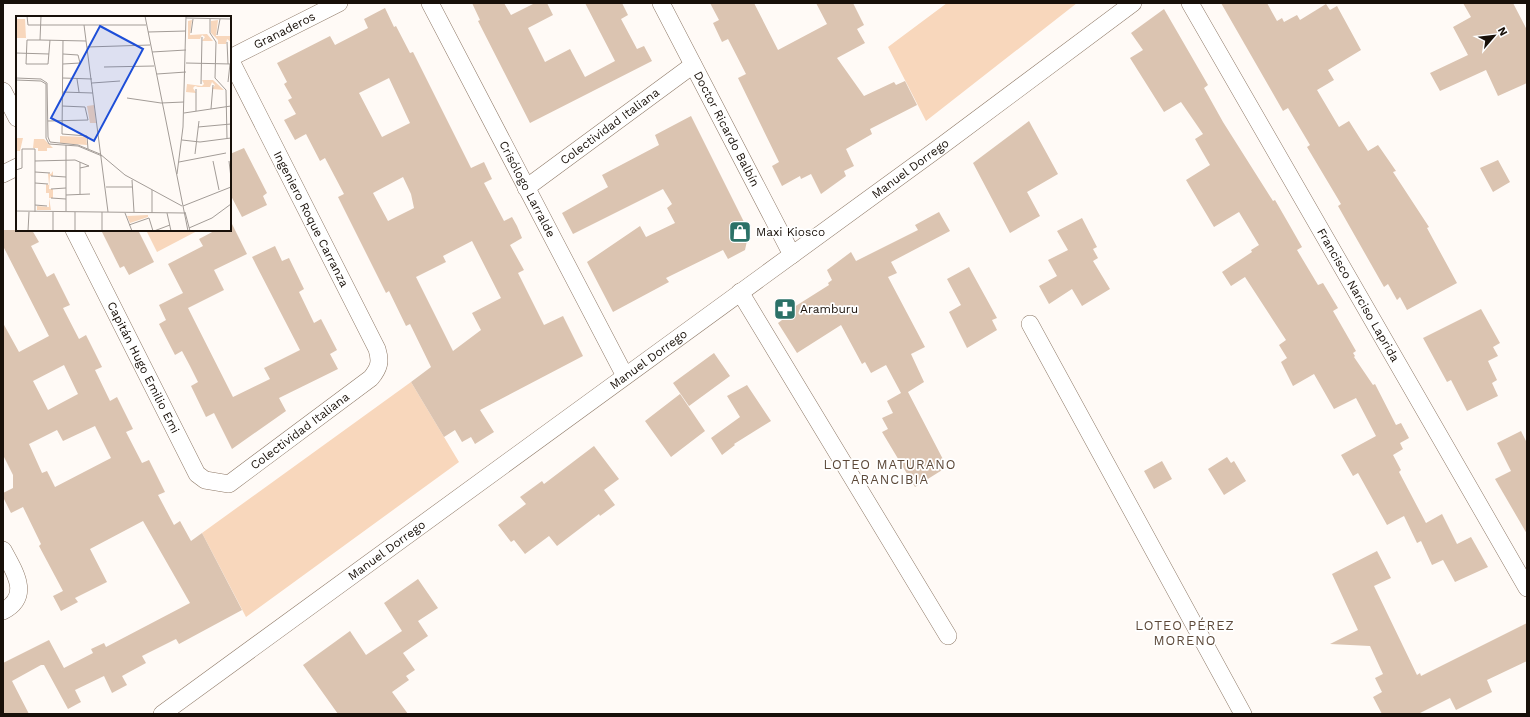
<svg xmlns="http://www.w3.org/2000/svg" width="1530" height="717" viewBox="0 0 1530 717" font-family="'Work Sans',sans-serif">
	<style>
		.green { fill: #f8d7bc }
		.building { fill: #dbc4b1; fill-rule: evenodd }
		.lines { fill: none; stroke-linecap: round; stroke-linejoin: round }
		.minor-casing { stroke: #8f7a68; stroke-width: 18 }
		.minor { stroke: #fff; stroke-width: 17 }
		.labels { text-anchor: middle; stroke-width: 3.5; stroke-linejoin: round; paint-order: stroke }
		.street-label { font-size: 12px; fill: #181009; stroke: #fff }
		.poi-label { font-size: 12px; fill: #181009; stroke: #fff; text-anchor: start }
		.neighbourhood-label { font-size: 13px; letter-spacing: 1px; fill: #5c4838; stroke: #fff }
		.inset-road { fill: none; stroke: #a39c97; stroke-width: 1 }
		.view { fill: #1d4ed8; fill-opacity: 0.15; stroke: #1d4ed8; stroke-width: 2 }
		.inset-edge { fill: none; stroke: #181009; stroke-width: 2 }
	</style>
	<rect width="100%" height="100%" fill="#fffaf6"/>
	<!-- green -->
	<path class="green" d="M947,3H1077L926,121L888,47Z
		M146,230H199L157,252Z
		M411,382L459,462L246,617L202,533Z"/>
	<!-- building -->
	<path class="building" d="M472,3H504L511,15L535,3H547L553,15L528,28L545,62L570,49L585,77L615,61L585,3H622L628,15L621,19L637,49L644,46L652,61L530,123L478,21L480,20Z
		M710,3H754L778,50L827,24L816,3H853L864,25L857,29L865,43L837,58L864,96L894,82L896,85L905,81L917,105L870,129L872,134L846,149L854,166L844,171L846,176L821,194L811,174L801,179L800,176L782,186L772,166L779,162L738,78L746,74L728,39L722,42L713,23L719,20Z
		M1221,3H1267L1277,21L1282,18L1284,22L1297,15L1300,20L1326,4L1330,10L1337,6L1361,50L1328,70L1334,80L1317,90L1339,127L1349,121L1368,151L1378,145L1396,171L1393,172L1429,227L1427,228L1457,283L1407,310L1400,297L1397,300L1388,284L1384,287L1338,206L1341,204L1307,147L1310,145L1288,108L1283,111Z
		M1463,3H1513L1527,30V83L1498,96L1486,70L1440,91L1430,73L1468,55L1453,27L1471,17Z
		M385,8L394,27L396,26L410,53L413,52L471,168L484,162L492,179L484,183L504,221L512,217L517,226L522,238L510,245L524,270L518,273L544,325L563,316L583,356L480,410L494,432L475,444L471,437L462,442L455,430L444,437L411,382L431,367L410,324L406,326L389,291L386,293L338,197L344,194L325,158L320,161L306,134L295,140L284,120L296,114L288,100L292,98L284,84L287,82L277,63L330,36L335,45L368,28L364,19ZM389,78L410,123L382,137L359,93ZM403,177L411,194L414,208L388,221L373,193ZM472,241L501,298L472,313L481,330L453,351L416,277L446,262L443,256Z
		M1164,9L1208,85L1204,88L1223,122L1273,201L1275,200L1290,226L1302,247L1297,250L1318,285L1323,283L1338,308L1333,311L1356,351L1353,353L1355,356L1354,357L1373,385L1375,384L1396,425L1401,423L1409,438L1400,443L1403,449L1393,455L1401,470L1399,472L1426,523L1442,514L1457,544L1471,537L1488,567L1455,582L1443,560L1432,565L1421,541L1417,543L1404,516L1387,525L1358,473L1353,476L1341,455L1376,436L1356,398L1334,409L1314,374L1293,386L1281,362L1287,358L1279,345L1286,340L1245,277L1231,286L1222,272L1252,252L1251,250L1259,245L1239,212L1214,227L1186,180L1210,165L1195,139L1203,134L1181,102L1164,112L1130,58L1143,50L1131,33Z
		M691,116L746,226L744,228L748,236L745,250L728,259L723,250L666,278L669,282L613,312L587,262L640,226L646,237L675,223L667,208L672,204L663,189L573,234L562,213L608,187L602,175L659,145L655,135Z
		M1029,121L1058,174L1027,192L1040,216L1010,233L973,163Z
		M244,148L267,193L263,196L267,205L242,217L230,194V154Z
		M1498,160L1510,182L1493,192L1480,168Z
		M939,212L950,231L891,262L897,273L888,277L925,347L911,354L924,382L908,392L947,467L915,487L882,432L888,429L882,418L893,413L887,401L901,393L886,365L871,373L865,362L862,364L841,325L797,353L778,323L782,320L779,317L783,314L829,285L828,283L832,280L827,270L851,252L856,261L918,230L915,225Z
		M1082,218L1097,247L1093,249L1098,258L1093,261L1110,289L1082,306L1072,289L1049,304L1039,286L1057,276L1048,260L1068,250L1057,231Z
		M231,222L247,254L214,270L224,290L188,308L233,397L270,379L264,368L300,350L252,257L275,246L282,261L289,258L304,289L299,292L314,323L321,319L337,350L330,354L338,369L279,398L286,411L232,449L214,413L206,417L191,386L198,382L190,366L182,351L175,355L159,324L166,320L159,305L183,293L168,264L203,246L199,239L216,230H230Z
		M3,230H32L39,242L31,246L47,277L54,273L70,305L63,308L79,339L86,335L102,367L95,370L110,401L117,397L133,429L126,432L142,463L149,460L165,492L158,495L174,525L180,521L191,541L202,533L242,610L179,644L176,639L142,656L146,663L122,676L127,685L112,693L104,676L75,690L81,702L68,709L44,665H41L12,681L29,714H3V663L49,640L64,668L93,653L91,649L104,643L106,647L190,603L143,521L90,549L107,582L75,598L78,602L61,611L53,596L63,591L39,546L41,544L23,507L11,513L3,497V493L13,488V475L3,455V323L19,352L49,336L3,246ZM64,365L78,394L48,410L33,381ZM95,426L111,458L55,487L47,471L42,473L29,444L57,430L63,441Z
		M101,230H138L154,262L129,275L124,266L120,268Z
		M969,267L997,318L992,320L997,330L967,348L949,312L961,305L947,279Z
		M1481,309L1500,343L1493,347L1498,356L1488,361L1497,380L1492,383L1498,396L1467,411L1451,380L1447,382L1423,338Z
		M714,353L730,376L689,406L673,383Z
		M747,385L771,421L734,444L735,445L722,455L711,438L740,417L727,396Z
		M680,394L705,431L671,457L645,421Z
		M1521,431L1527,443V534L1495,479L1511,471L1497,443Z
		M594,446L619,479L604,490L615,505L600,516L599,514L557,546L549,536L525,554L514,540L511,542L498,525L526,504L520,497L542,481L544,484Z
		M1227,457L1231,463L1234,461L1246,481L1224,495L1208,469Z
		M1162,461L1172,479L1154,489L1144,471Z
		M1377,551L1391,578L1374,586L1417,675L1420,673L1421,676L1527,623V661L1487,680L1492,692L1456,710L1450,698L1418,714H1382L1373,697L1382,692L1375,678L1383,674L1370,646L1330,644L1358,630L1332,574Z
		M418,579L438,608L418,621L428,636L403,653L415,670L406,676L409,680L392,692L408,714H338L303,665L350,631L366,655L402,631L384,603Z"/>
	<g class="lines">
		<!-- minor casing -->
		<g class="minor-casing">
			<g id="minor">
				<path id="s1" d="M430,3L625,376"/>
				<path id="s2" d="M661,3L792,255"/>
				<path id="s3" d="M1190,3L1527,588"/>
				<path id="s4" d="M230,58L339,3"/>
				<path d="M3,91L17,118"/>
				<path d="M3,174L17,167"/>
				<path id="s5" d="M526,188L693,65"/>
				<path id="s6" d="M74,230L197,474L205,480L229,484L371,378C379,368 381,362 377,349L230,59"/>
				<path d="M740,292L948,636"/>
				<path d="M1030,324L1243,714"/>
				<path d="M3,550C14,571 32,596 3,611"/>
				<path id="s7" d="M162,714L940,147L1133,3"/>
			</g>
		</g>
		<!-- minor -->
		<use href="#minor" class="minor"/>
	</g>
	<!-- icons -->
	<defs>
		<g id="shop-square" transform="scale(1.15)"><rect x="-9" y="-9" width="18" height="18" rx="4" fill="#2b7167" stroke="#fff"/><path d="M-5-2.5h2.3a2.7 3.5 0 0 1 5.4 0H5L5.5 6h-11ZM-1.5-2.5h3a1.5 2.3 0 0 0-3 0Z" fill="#fff"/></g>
		<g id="pharmacy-square" transform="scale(1.15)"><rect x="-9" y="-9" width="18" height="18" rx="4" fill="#2b7167" stroke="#fff"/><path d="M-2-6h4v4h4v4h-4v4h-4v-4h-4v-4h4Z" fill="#fff"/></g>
	</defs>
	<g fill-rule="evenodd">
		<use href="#shop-square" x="740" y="232"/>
		<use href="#pharmacy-square" x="785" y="309"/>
	</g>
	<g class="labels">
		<!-- street labels -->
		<g class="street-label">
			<text dy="4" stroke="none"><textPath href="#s4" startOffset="61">Granaderos</textPath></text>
			<text dy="4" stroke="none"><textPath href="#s5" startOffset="104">Colectividad Italiana</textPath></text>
			<text dy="4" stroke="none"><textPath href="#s2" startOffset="142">Doctor Ricardo Balbín</textPath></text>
			<text dy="4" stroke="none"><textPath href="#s7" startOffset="926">Manuel Dorrego</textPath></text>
			<text dy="4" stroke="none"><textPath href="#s1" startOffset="210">Crisólogo Larralde</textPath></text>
			<text transform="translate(311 219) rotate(63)" y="4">Ingeniero Roque Carranza</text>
			<text dy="4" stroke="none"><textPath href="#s3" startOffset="337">Francisco Narciso Laprida</textPath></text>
			<text dy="4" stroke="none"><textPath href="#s7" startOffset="602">Manuel Dorrego</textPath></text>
			<text dy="4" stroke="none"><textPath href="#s6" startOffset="154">Capitán Hugo Emilio Emi</textPath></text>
			<text dy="4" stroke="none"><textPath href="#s6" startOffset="396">Colectividad Italiana</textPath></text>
			<text dy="4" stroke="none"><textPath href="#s7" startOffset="278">Manuel Dorrego</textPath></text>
		</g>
		<!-- poi labels -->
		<g class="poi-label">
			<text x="756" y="236">Maxi Kiosco</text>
			<text x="800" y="313">Aramburu</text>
		</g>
		<!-- neighbourhood labels -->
		<g class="neighbourhood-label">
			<text x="890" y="469">LOTEO MATURANO<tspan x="890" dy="15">ARANCIBIA</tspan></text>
			<text x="1185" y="630">LOTEO PÉREZ<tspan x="1185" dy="15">MORENO</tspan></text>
		</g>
	</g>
	<!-- overview -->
	<g transform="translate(16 16)">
		<rect width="215" height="215" fill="#fffaf6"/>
		<path d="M0,3H9L10,22H0ZM176,4L174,19L191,18L197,25H186L189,21L186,19L184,23H172V5ZM202,4L200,20H215V26L211,23L210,28H202V24L195,17V5ZM186,64H197L208,74L196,73L199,69L196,66L194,71H182L179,70L177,72L180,77L170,76L171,68L186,70L188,68ZM78,89L80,107H74L71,90ZM44,120L70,121L71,129L44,127ZM0,122H7L4,135H0ZM18,123H28L37,132H31V135H22V132H17ZM37,155V160H34L33,173H37V182H33L35,194H21V190L33,191V177H30V168L33,169L32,157L35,158ZM132,199V201L114,207L111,200Z" fill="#f8d7bc"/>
		<path class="inset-road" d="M11,0L12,9H130M129,0L172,215M170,2L215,3M194,3V17L200,26L199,62L210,74L211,123M68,9L92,196M132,16L170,15M175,17L177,3M201,19L204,3M24,24L25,0M34,24L32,48H10L11,24H24L70,25M47,24L46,118L71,120L72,133M211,26L212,48M71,31L134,29M136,36L170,34M0,37L33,38M170,47L215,48M47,48L64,47L62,39L47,38M88,51L138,50M141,58L170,56M0,62L25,63L31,67L32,121L34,126L62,129L84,138L109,159L166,190M47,62L76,63M61,63L63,76M0,64L25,65L30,68V122L33,128L62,130L86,140M212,66L214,48M76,67L104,65M185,68L186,21M180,73V95M46,76L77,77M111,82L145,87L168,86M195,93L197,69M168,97L215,90M32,105L72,104L69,91L46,90M182,111L215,108M166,124L184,126L215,122M179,138L183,105M19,145L59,144L73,150L64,152M197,145L203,174M213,145L215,162M64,146V178M163,146L210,137M0,154L6,152V133H19V196M19,156L34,157M161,158L167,111L170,0M35,160L50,161M116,164L118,196M19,167L32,168M90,171H116M35,173L50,172M50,179L74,178M35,182L50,183M19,189L31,190M167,190L215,171M0,195L169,197M50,195V129M169,196L174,215M109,197L116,215M136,197V174M151,197L155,215M113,209L133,202L137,215M173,212L196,202L215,188M12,215L13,196M37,215V196M59,215V196M86,215V196M138,215L154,209"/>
		<path class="view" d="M84,10L127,33L78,125L35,102Z"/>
		<rect width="215" height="215" class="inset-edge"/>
	</g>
	<!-- border -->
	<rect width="1530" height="717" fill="none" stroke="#181009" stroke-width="8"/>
	<!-- north arrow -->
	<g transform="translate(1494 36) rotate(62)" stroke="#ffffff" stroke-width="3" paint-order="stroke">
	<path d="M0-3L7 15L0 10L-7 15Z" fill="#181009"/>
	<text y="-6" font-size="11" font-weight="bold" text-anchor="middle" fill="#181009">N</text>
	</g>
</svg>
